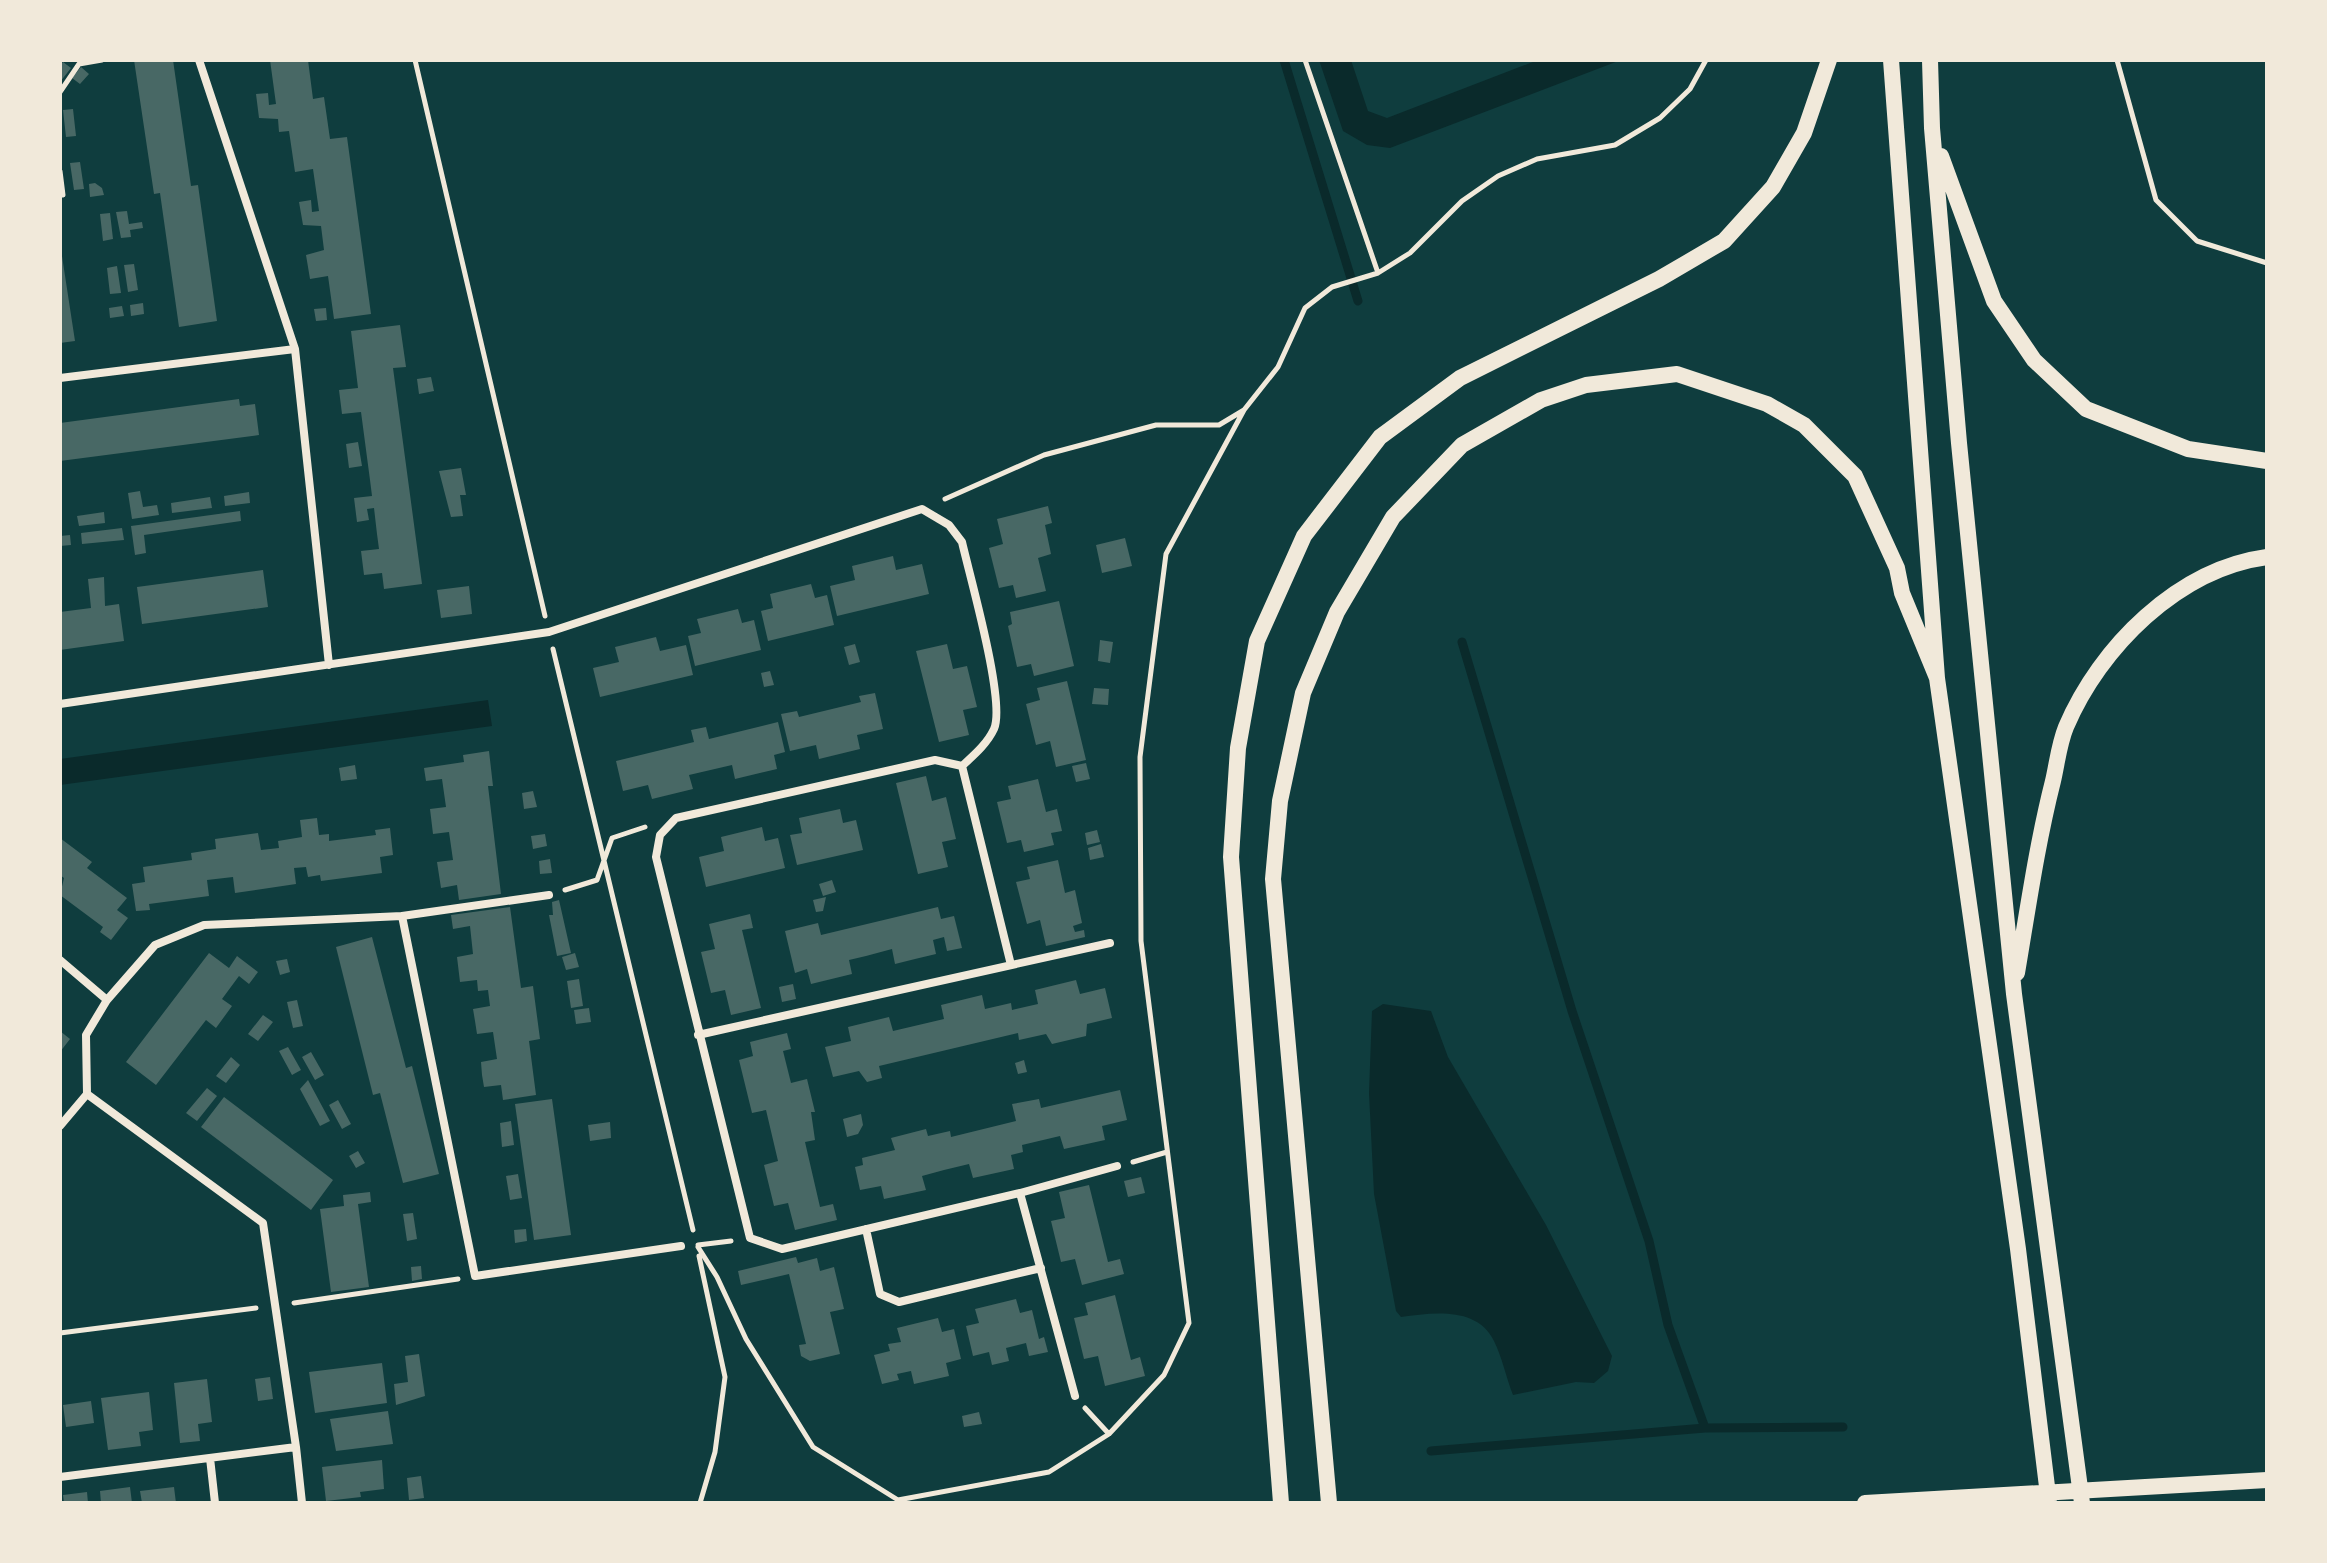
<svg xmlns="http://www.w3.org/2000/svg" width="2327" height="1563" viewBox="0 0 2327 1563" font-family="'Public Sans',sans-serif">
	<style>
		.water { fill: #0a2a2b }
		.lines { fill: none; stroke-linecap: round; stroke-linejoin: round }
		.stream { stroke: #0a2a2b; stroke-width: 9 }
		.building { fill: #486865 }
		.path { stroke: #f1e9da; stroke-width: 5 }
		.minor { stroke: #f1e9da; stroke-width: 8 }
		.secondary { stroke: #f1e9da; stroke-width: 16 }
	</style>
	<rect width="100%" height="100%" fill="#0f3d3e"/>
	<!-- water -->
	<path class="water" d="M1319,60H1351L1368,111L1387,118L1538,60H1621L1390,148L1367,145L1343,131Z
		M488,700L492,726L60,785V759Z
		M1383,1004L1431,1011L1448,1057L1546,1225L1612,1356L1608,1371L1594,1383L1576,1382L1513,1395C1506,1377 1502,1357 1494,1341C1477,1306 1432,1313 1401,1317L1396,1311L1374,1194L1369,1093L1372,1011Z"/>
	<g class="lines">
		<!-- stream -->
		<path class="stream" d="M1284,60L1358,301
			M1462,642L1572,1011L1649,1241L1668,1325L1705,1428
			M1431,1451L1705,1428L1843,1427"/>
	</g>
	<!-- building -->
	<path class="building" d="M134,60H173L191,186L198,185L217,321L179,327L160,193L154,194Z
		M270,60H308L313,99L324,97L330,139L347,137L371,314L334,319L328,276L310,279L306,255L324,250L321,226L303,225L299,202L311,200L312,212L319,211L313,169L295,172L289,131L279,132L278,119L259,118L256,94L268,93L269,105L276,104Z
		M63,62L71,68L60,82V65Z
		M81,67L89,74L80,84L72,78Z
		M73,109L76,136L66,137L63,110Z
		M80,162L84,189L74,190L70,163Z
		M95,183L102,188L104,195L90,197L89,184Z
		M127,211L129,224L142,222L143,228L130,230L131,237L121,238L116,212Z
		M110,213L113,239L103,241L100,214Z
		M60,243L75,341L60,343Z
		M134,264L138,290L128,292L124,265Z
		M117,266L121,293L110,294L107,268Z
		M143,303L144,314L131,316L130,305Z
		M122,306L124,316L110,318L109,308Z
		M326,308L327,320L316,321L314,309Z
		M400,325L406,367L393,368L422,584L384,589L382,573L364,575L361,551L379,549L377,534L374,508L367,509L369,520L357,522L354,498L372,496L370,480L361,412L342,414L339,390L358,388L351,331Z
		M431,377L434,391L419,394L417,379Z
		M239,399L240,406L255,404L259,435L60,461V423Z
		M358,442L362,466L349,468L346,444Z
		M461,468L466,495H460L463,516L451,517L439,471Z
		M140,491L143,507L157,505L159,515L132,519L128,493Z
		M249,492L250,503L225,506L224,496Z
		M210,497L212,508L172,513L171,503Z
		M1048,506L1052,523L1045,525L1051,554L1038,558L1046,591L1016,598L1013,585L999,588L989,548L1003,544L997,519Z
		M240,511L241,521L144,535L146,553L135,555L131,526Z
		M104,512L105,523L79,526L77,516Z
		M122,528L124,540L82,544L81,533Z
		M70,535L71,545L60,546V536Z
		M1125,538L1132,566L1102,573L1096,545Z
		M893,556L896,570L922,564L929,594L837,616L830,586L855,580L852,566Z
		M263,570L268,607L142,624L137,587Z
		M104,577L105,606L119,604L124,641L60,650V612L91,608L88,579Z
		M811,584L815,598L827,595L834,625L768,641L761,611L773,608L770,594Z
		M469,586L472,614L441,618L437,590Z
		M1059,601L1074,666L1034,676L1031,664L1017,667L1008,626L1012,624L1010,612Z
		M738,609L742,623L754,620L761,650L695,666L688,636L701,633L697,619Z
		M656,637L660,651L686,645L693,675L600,697L593,668L619,662L615,647Z
		M1100,640L1113,642L1110,663L1098,661Z
		M855,644L860,662L849,665L844,647Z
		M947,644L953,669L967,666L977,707L963,710L969,735L939,742L916,651Z
		M770,671L774,685L764,687L761,673Z
		M1067,681L1086,760L1056,767L1050,741L1036,745L1026,704L1040,700L1037,688Z
		M1094,688L1109,689L1108,705L1092,704Z
		M875,693L883,729L857,735L860,749L819,759L816,745L790,751L781,714L797,711L799,717L861,702L859,696Z
		M778,722L785,752L774,755L777,769L735,779L732,765L689,775L693,789L652,799L648,785L623,791L616,761L694,742L691,730L706,727L709,739Z
		M489,751L493,786H488L501,894L459,900L457,885L441,888L437,862L453,860L449,832L433,834L430,809L446,807L442,779L426,781L424,768L464,762L463,755Z
		M1086,763L1090,779L1076,782L1072,766Z
		M355,765L357,779L341,781L339,768Z
		M926,776L932,801L946,797L956,839L942,842L948,867L918,874L896,783Z
		M1038,779L1046,812L1057,809L1062,831L1051,833L1054,845L1024,852L1021,840L1007,843L997,802L1011,799L1008,786Z
		M533,791L537,807L524,809L522,793Z
		M840,809L843,823L856,820L863,850L797,865L790,835L802,833L799,818Z
		M317,818L319,835L329,834V841L376,835L375,830L390,828L393,855L380,857L382,873L321,881L320,875L308,877L306,867L294,868L296,884L235,893L233,877L207,880L209,896L149,904L150,910L136,911L132,884L145,882L143,867L192,860L191,853L216,849L215,839L258,833L261,850L279,848L278,841L302,837L300,820Z
		M762,827L765,841L778,838L785,868L706,887L699,857L724,851L721,837Z
		M1097,830L1100,842L1087,845L1085,833Z
		M545,834L547,846L533,849L531,836Z
		M60,838L92,862L87,868L127,898L117,910L128,918L111,940L100,932L103,927L60,895L64,878L60,875Z
		M1101,844L1104,857L1090,860L1088,848Z
		M550,859L552,873L540,874L539,861Z
		M1058,860L1065,893L1075,890L1082,923L1073,926L1075,932L1084,930L1085,937L1046,946L1040,920L1027,924L1016,882L1030,879L1027,867Z
		M832,880L836,892L823,896L819,884Z
		M826,897L823,911L816,912L813,900Z
		M559,900L571,953L557,956L549,915H553L552,902Z
		M510,907L521,988L533,986L540,1039L529,1041L536,1095L503,1100L501,1085L484,1087L482,1075L481,1062L497,1059L493,1032L477,1034L475,1021L473,1009L490,1006L488,990L478,991L477,980L460,982L457,957L473,954L470,926L453,929L451,915Z
		M938,907L941,919L954,916L962,948L947,951L944,937L933,940L936,954L915,959L895,964L892,949L866,956L849,960L852,974L811,984L807,969L795,973L785,931L818,923L821,935Z
		M750,914L753,928L742,930L761,1008L731,1015L725,990L711,993L701,952L715,949L709,924Z
		M372,937L406,1068L412,1066L439,1174L403,1183L380,1093L373,1095L336,947Z
		M209,953L229,968L237,956L258,972L249,984L239,976L222,999L232,1006L216,1028L206,1020L156,1085L126,1062Z
		M575,953L579,967L566,970L562,957Z
		M287,959L290,972L280,975L276,961Z
		M579,979L583,1006L571,1008L567,981Z
		M1076,980L1080,994L1105,988L1112,1018L1087,1024L1086,1036L1052,1044L1046,1034L1019,1040L1018,1033L879,1066L882,1078L867,1082L859,1071L833,1077L825,1047L851,1041L848,1027L889,1017L893,1031L944,1019L941,1005L982,995L985,1009L1011,1003L1012,1010L1038,1004L1035,990Z
		M793,984L796,999L782,1002L779,987Z
		M297,1000L303,1026L293,1028L287,1002Z
		M589,1008L591,1022L576,1024L574,1010Z
		M263,1015L273,1022L258,1041L248,1034Z
		M60,1031L70,1039L60,1052Z
		M787,1033L791,1049L783,1051L791,1083L807,1079L815,1112H811L815,1140L805,1142L820,1207L833,1204L837,1220L795,1230L788,1203L774,1206L764,1165L778,1161L766,1110L752,1113L739,1060L753,1056L750,1042Z
		M288,1047L301,1070L292,1075L279,1051Z
		M311,1052L324,1075L315,1080L302,1057Z
		M231,1057L240,1065L226,1083L216,1076Z
		M1024,1060L1027,1072L1018,1074L1015,1063Z
		M308,1080L330,1121L320,1126L300,1089Z
		M207,1088L217,1096L197,1121L186,1113Z
		M1120,1090L1127,1120L1102,1126L1105,1140L1064,1149L1060,1136L1022,1145L1023,1152L1011,1155L1014,1169L973,1178L969,1164L944,1170L922,1176L926,1190L884,1199L881,1186L860,1190L855,1167L863,1165L862,1158L895,1150L891,1138L926,1129L928,1136L950,1131L951,1137L1016,1121L1012,1104L1039,1099L1041,1108Z
		M224,1097L333,1180L311,1210L201,1127Z
		M552,1099L571,1235L534,1240L515,1104Z
		M338,1100L351,1124L342,1129L329,1105Z
		M861,1114L863,1125L858,1134L847,1137L843,1119Z
		M511,1121L514,1145L502,1147L500,1123Z
		M610,1122L611,1138L590,1141L588,1125Z
		M358,1151L365,1163L356,1168L349,1156Z
		M518,1174L522,1198L510,1200L506,1176Z
		M1141,1177L1145,1193L1128,1197L1124,1181Z
		M1089,1185L1108,1262L1120,1259L1124,1274L1082,1285L1075,1259L1061,1262L1051,1221L1065,1218L1059,1192Z
		M370,1192L371,1202L358,1204L369,1287L331,1292L320,1209L344,1206L343,1195Z
		M413,1213L417,1239L407,1241L403,1214Z
		M526,1229L527,1241L515,1243L514,1230Z
		M796,1257L798,1263L817,1258L820,1271L834,1267L844,1309L830,1312L840,1354L810,1361L801,1356L799,1345L806,1344L789,1274L741,1285L738,1271Z
		M421,1266L422,1279L412,1281L411,1267Z
		M1115,1295L1131,1360L1140,1357L1145,1376L1105,1386L1098,1356L1084,1359L1074,1318L1088,1315L1085,1303Z
		M1016,1299L1020,1313L1032,1310L1039,1339L1044,1337L1048,1352L1029,1356L1026,1343L1006,1348L1009,1361L992,1365L989,1352L973,1356L966,1326L979,1323L975,1309Z
		M938,1318L942,1332L954,1329L961,1359L946,1363L949,1376L914,1384L911,1371L897,1374L899,1380L882,1384L874,1355L890,1351L888,1344L901,1342L897,1328Z
		M419,1354L425,1396L396,1405L394,1384L408,1382L405,1356Z
		M382,1363L387,1403L315,1413L309,1372Z
		M270,1377L273,1399L258,1401L255,1379Z
		M207,1379L212,1422L198,1424L200,1441L180,1443L174,1383Z
		M149,1392L153,1430L139,1432L141,1446L108,1450L101,1398Z
		M91,1401L94,1423L66,1427L63,1405Z
		M388,1411L393,1444L336,1451L330,1419Z
		M979,1412L982,1424L964,1427L962,1416Z
		M382,1460L384,1489L360,1492L361,1497L326,1501L322,1467Z
		M421,1476L424,1498L409,1500L407,1478Z
		M130,1487L132,1503H101L100,1491Z
		M174,1487L176,1503H142L140,1491Z
		M87,1492L88,1503H64L63,1495Z"/>
	<g class="lines">
		<!-- path -->
		<path class="path" d="M415,60L545,616
			M1305,60L1378,273
			M2117,60L2156,200L2197,241L2267,263
			M60,92L79,64L102,60
			M60,171L63,195H60
			M945,499L1044,455L1156,425H1219L1244,410L1278,367L1305,308L1332,287L1378,273L1410,253L1462,201L1498,176L1537,159L1615,145L1660,118L1690,89L1706,60
			M553,649L693,1230
			M565,890L597,880L612,838L645,827
			M1133,1162L1167,1152
			M698,1245L731,1241
			M698,1247L717,1277L746,1339L813,1447L898,1500L1049,1472L1109,1434L1164,1375L1189,1323L1141,941L1140,757L1166,554L1244,410
			M699,1256L725,1377L715,1452L700,1503
			M294,1303L458,1279
			M60,1333L256,1308
			M1085,1408L1109,1434"/>
		<!-- minor -->
		<path class="minor" d="M199,60L295,349L329,665
			M60,378L295,349
			M60,704L549,632L922,509L949,525L962,542C970,577 1006,702 994,729C987,744 974,755 962,766L935,760L676,818L660,835L656,857L750,1238L782,1249L1020,1193L1075,1396
			M962,766L1011,965
			M402,916L475,1276L681,1246
			M60,960L107,1000
			M698,1035L1110,943
			M60,1126L87,1094L86,1035L107,1000L155,945L204,925L402,916L549,895
			M1020,1193L1117,1166
			M866,1229L880,1294L899,1302L1041,1268
			M296,1447L302,1503
			M210,1458L215,1503
			M60,1477L296,1447L263,1223L87,1094"/>
		<!-- secondary -->
		<path class="secondary" d="M1891,60L1937,678L2018,1249L2049,1503
			M1930,60L1932,128L1959,443L2014,994L2082,1503
			M1941,156L1994,301L2034,360L2086,409L2188,449L2267,461
			M2017,973C2028,908 2037,844 2053,781C2057,764 2059,744 2066,727C2100,647 2178,569 2267,557
			M1281,1503L1231,857L1238,748L1257,641L1304,536L1380,437L1460,378L1659,279L1724,241L1773,187L1804,133L1829,60
			M1329,1503L1273,879L1280,801L1303,693L1337,612L1393,517L1462,445L1541,400L1586,385L1677,374L1767,404L1804,425L1855,476L1897,568L1902,593L1937,678
			M1865,1503L2267,1480"/>
	</g>
	<!-- border -->
	<rect width="2327" height="1563" fill="none" stroke="#f1e9da" stroke-width="124"/>
</svg>
